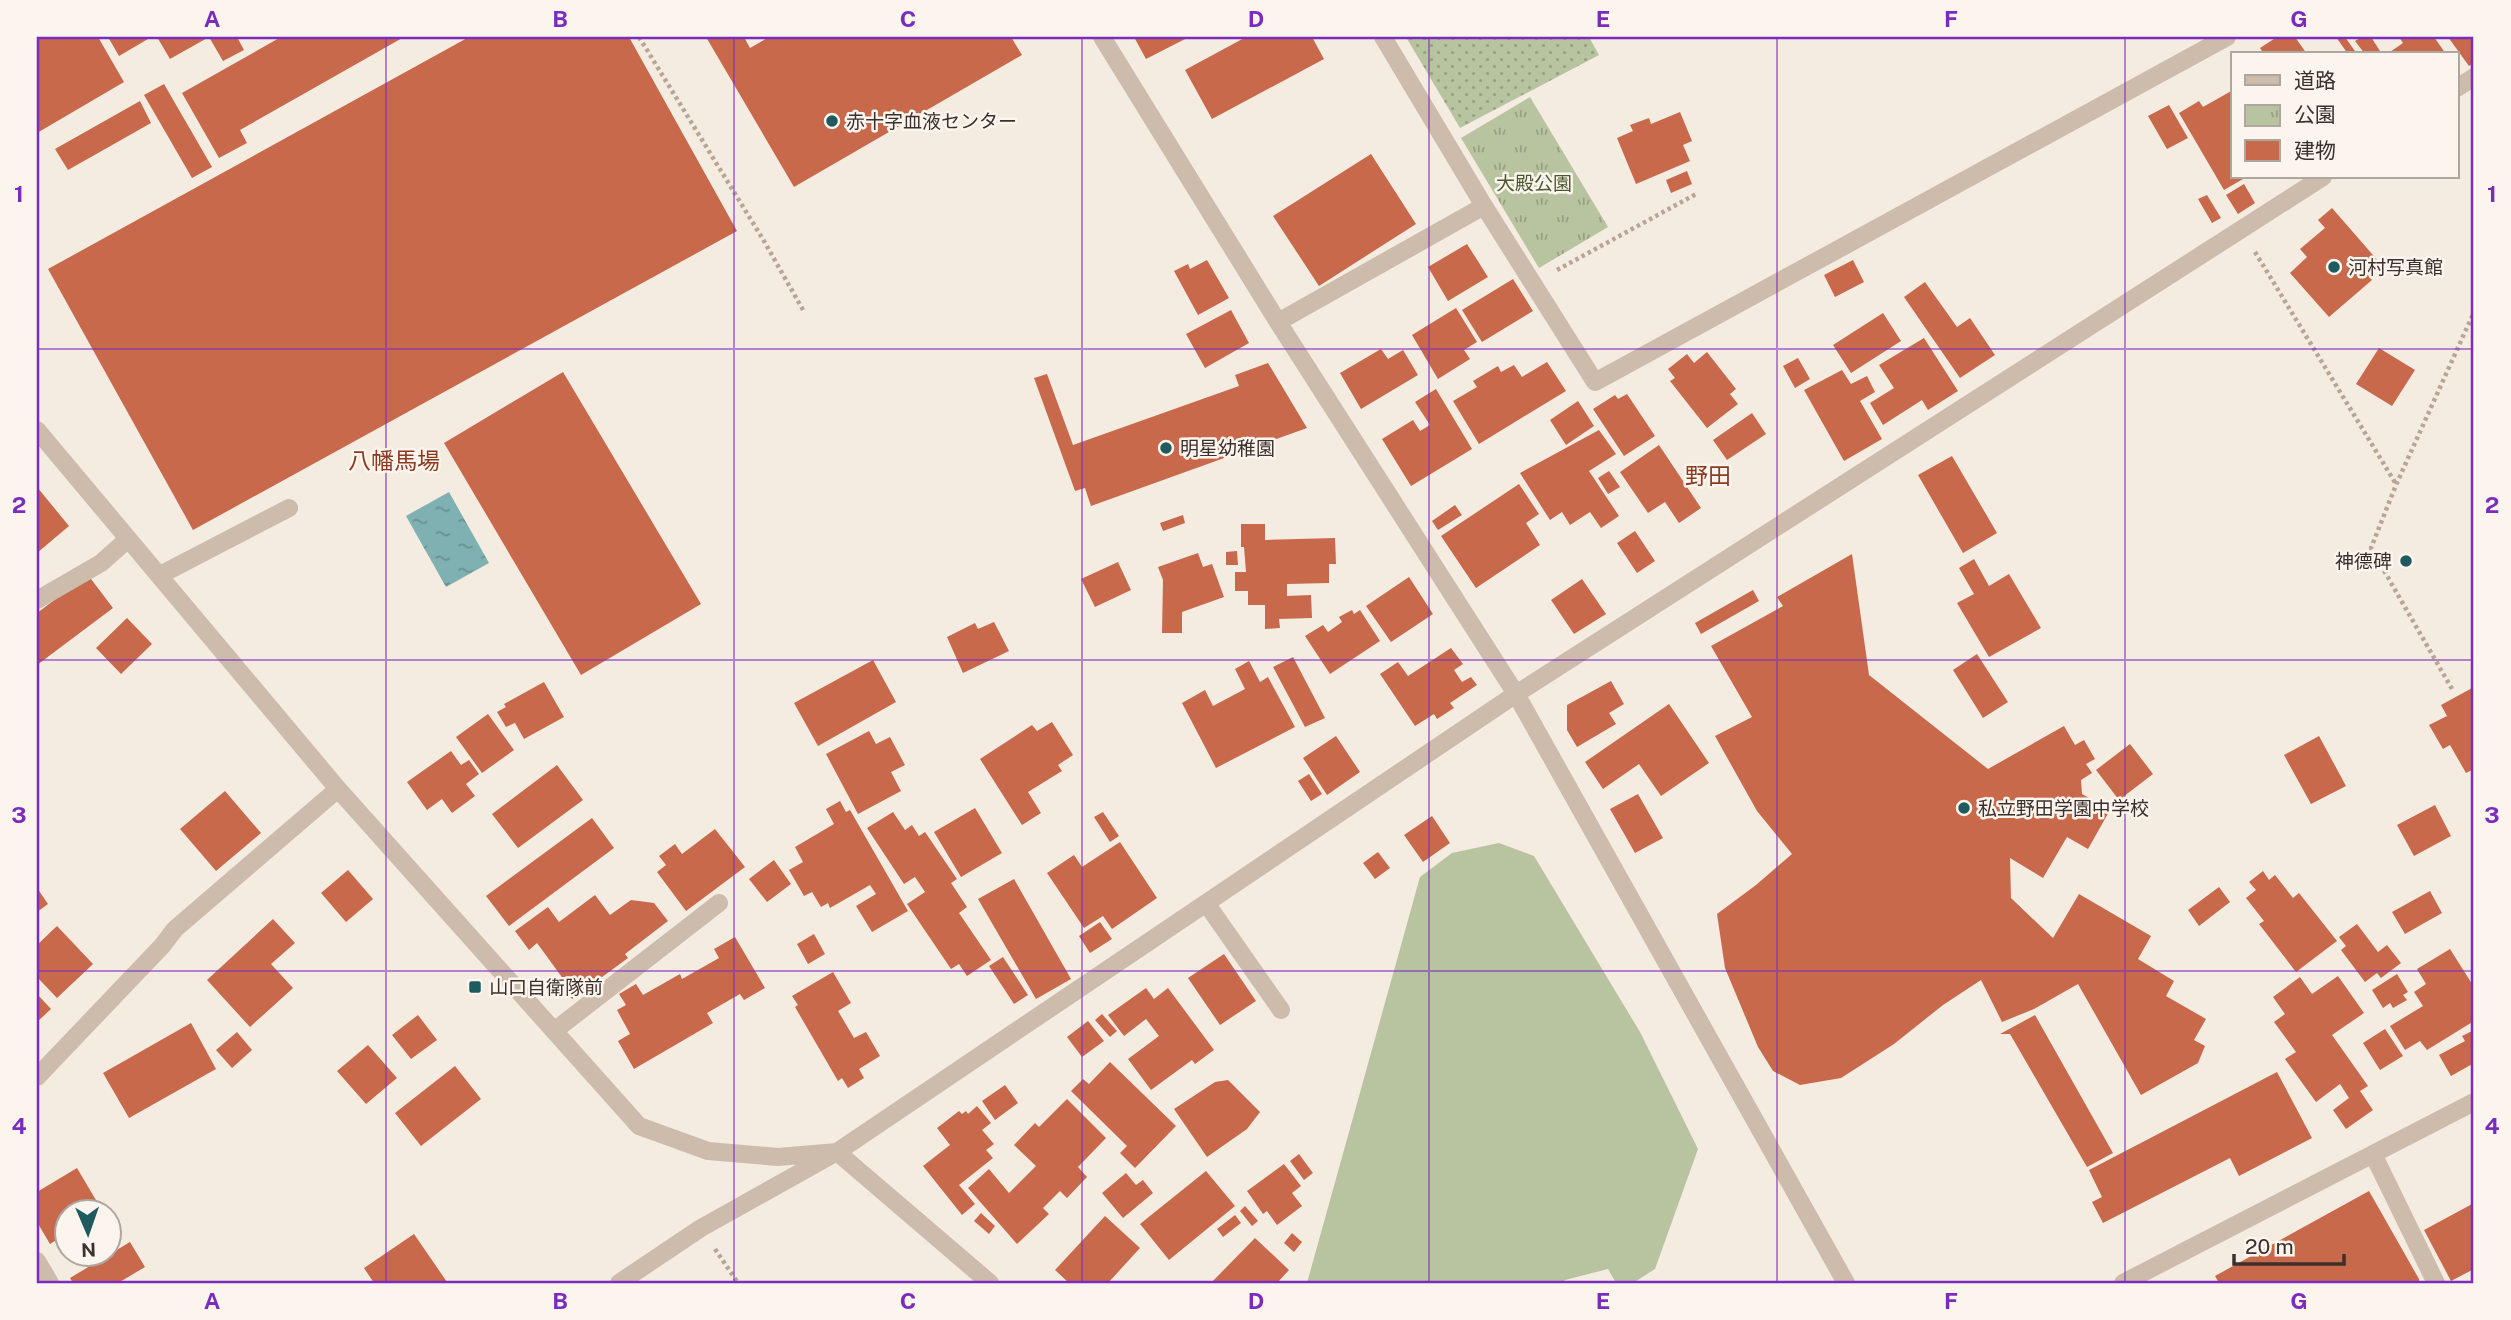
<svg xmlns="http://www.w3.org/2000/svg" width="2511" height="1320" viewBox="0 0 2511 1320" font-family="'Public Sans','Noto Sans JP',sans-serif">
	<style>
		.grass { fill: url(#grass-dots) }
		.park { fill: url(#park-tufts) }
		.pitch { fill: #b8c4a0 }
		.water { fill: url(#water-ripples) }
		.building { fill: #c8694b }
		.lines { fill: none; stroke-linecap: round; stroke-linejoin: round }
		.path { stroke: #b9a596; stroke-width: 4.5; stroke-dasharray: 3.5 3.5; stroke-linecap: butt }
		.minor { stroke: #cdbbac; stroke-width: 18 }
		.grid { fill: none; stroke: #7b2cbf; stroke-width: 2; stroke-opacity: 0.55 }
		.poi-dot { fill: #1f5a5e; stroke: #fbf5ee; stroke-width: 2.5 }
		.labels { text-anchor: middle; stroke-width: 5; stroke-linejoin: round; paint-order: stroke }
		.poi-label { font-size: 19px; fill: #3b302b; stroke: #fbf5ee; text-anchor: start }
		.park-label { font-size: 19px; fill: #4a5a2e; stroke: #fbf5ee }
		.quarter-label { font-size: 23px; fill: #8c3b22; stroke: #fbf5ee }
		.neatline { fill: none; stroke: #7b2cbf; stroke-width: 2.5 }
		.grid-label { font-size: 23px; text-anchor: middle; font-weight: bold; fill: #7b2cbf }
	</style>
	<defs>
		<pattern id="grass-dots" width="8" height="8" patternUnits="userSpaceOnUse" patternTransform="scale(1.75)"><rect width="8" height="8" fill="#b8c4a0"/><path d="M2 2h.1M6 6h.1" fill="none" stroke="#97a083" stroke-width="1.8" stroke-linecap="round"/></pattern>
		<pattern id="park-tufts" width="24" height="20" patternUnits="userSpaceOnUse" patternTransform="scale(1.75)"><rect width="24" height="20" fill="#b8c4a0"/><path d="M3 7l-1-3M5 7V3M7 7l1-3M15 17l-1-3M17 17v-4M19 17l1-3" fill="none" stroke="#97a083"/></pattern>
		<pattern id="water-ripples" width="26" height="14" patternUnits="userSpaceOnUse" patternTransform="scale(1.75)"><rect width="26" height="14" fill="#7fb0b2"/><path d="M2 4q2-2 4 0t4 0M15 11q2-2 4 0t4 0" fill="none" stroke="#699091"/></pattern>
	</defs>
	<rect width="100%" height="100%" fill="#f4ebe1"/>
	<!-- grass -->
	<path class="grass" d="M1406,37H1589L1599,55L1460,128Z"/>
	<!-- park -->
	<path class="park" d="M1530,97L1608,227L1539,268L1461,138Z"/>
	<!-- pitch -->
	<path class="pitch" d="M1499,843L1534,856L1640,1032L1698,1149L1655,1269L1633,1283H1616L1608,1269L1565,1280L1563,1283H1307L1420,877L1452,853Z"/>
	<!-- water -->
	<path class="water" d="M449,492L489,563L446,587L406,516Z"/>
	<!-- building -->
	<path class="building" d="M37,37H98L124,82L37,133Z
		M108,37H147L148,39L119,56Z
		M157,37H237L244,50L223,61L209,37L170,59Z
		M281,37H404L240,130L247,143L219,158L182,93Z
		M469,37H629L737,231L193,530L48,269Z
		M706,37H744L750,48L769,37H1011L1022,55L794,187Z
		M1134,37H1189L1146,59Z
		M1246,37H1312L1324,59L1212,119L1185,70Z
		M2277,37H2295L2307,54H2264L2260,48Z
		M2336,37H2345L2357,54H2348Z
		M2362,37H2371L2380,51L2375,54H2365L2355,41Z
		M2399,37H2434L2446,54H2387L2403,43Z
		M2448,37H2474V63L2469,66Z
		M164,84L212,167L192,178L144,95Z
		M2233,90V177L2243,179L2224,190L2179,113L2199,101L2203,107Z
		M140,101L151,123L68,170L55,149Z
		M2169,105L2188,138L2167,149L2148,116Z
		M1680,112L1692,141L1683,145L1690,161L1636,184L1617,138L1633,131L1630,125L1649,118L1651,124Z
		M1371,154L1416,224L1319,286L1273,216Z
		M1687,171L1692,184L1671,193L1666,180Z
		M2244,184L2255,203L2238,214L2226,195Z
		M2207,195L2221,218L2212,223L2198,199Z
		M2332,208L2379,262L2366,273L2372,280L2329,317L2290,273L2307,257L2300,249L2325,228L2318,220Z
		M1467,244L1488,277L1448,301L1428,267Z
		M1207,260L1229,298L1198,315L1174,271L1188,264L1190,269Z
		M1853,260L1864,282L1835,297L1824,275Z
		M1513,279L1533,311L1482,342L1462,310Z
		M1925,282L1957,327L1970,318L1995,355L1960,378L1904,297Z
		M1456,308L1477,342L1464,350L1470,359L1438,379L1412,335Z
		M1231,310L1249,343L1205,368L1186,334Z
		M1883,313L1901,341L1851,373L1833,345Z
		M1924,338L1958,391L1928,410L1922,400L1883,425L1870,403L1894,388L1879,365Z
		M2379,348L2415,370L2392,406L2356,384Z
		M1381,349L1388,359L1403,350L1418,375L1361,409L1340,373Z
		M1707,352L1736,389L1730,394L1738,404L1707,428L1670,381L1675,378L1668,369L1687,354L1694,363Z
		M1798,358L1810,379L1795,388L1783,366Z
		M1547,362L1566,391L1479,444L1453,401L1477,387L1473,381L1498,366L1501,372L1514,365L1522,377Z
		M1268,363L1307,428L1091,506L1085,488L1075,491L1034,378L1047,374L1073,445L1239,386L1235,375Z
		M1842,370L1851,384L1867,376L1875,392L1860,401L1882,439L1844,461L1804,390Z
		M563,372L701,604L581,675L444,443Z
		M1436,389L1472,449L1411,486L1382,439L1413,420L1420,431L1430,425L1415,402Z
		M1627,394L1655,436L1624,456L1593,409L1615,395L1618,399Z
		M1578,401L1594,426L1566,445L1550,420Z
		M1752,413L1766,434L1727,460L1713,440Z
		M1599,430L1616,454L1589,471L1619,516L1601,528L1590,512L1570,525L1562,512L1550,520L1520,473Z
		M1659,445L1701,508L1679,523L1665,502L1648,513L1620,472Z
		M1952,456L1997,533L1963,553L1918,475Z
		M1609,471L1620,487L1608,494L1598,478Z
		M1519,484L1539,514L1526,523L1540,545L1476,588L1441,536Z
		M37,487L69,526L37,553Z
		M1455,505L1462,515L1438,530L1432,521Z
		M1183,515L1185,523L1163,531L1160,523Z
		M1241,524H1265V540L1335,538L1336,564H1329V583L1287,584V596L1311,595L1312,618L1279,619L1280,628L1265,629V605H1248V591H1235V572H1246L1244,547H1241Z
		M1635,531L1655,561L1637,573L1617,543Z
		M1237,551L1238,565H1226V552Z
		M1198,553L1203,567L1212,564L1224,597L1182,612V633H1162L1163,580L1158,567Z
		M1852,554L1869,675L1988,769L2064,726L2075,745L2084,740L2095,759L2086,764L2092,773L2081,780L2082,794L2110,810L2088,849L2067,837L2043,878L2010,858L2011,898L2053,938L2079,894L2151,936L2138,959L2174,981L2166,996L2206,1019L2194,1040L2205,1046L2198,1063L2141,1095L2078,984L2034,1009L2002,1022L1981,980L1943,1005L1894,1044L1841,1078L1800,1085L1773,1071L1758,1047L1725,968L1717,914L1756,885L1792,854L1757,811L1715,736L1752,717L1711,646L1783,606L1777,597Z
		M1974,559L1989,586L2009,574L2041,628L1989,657L1957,603L1974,594L1959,568Z
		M1118,562L1131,590L1095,607L1081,579Z
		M88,575L113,608L37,665V613Z
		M1409,577L1433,614L1391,642L1366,606Z
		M1582,579L1606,614L1574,634L1551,600Z
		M1753,590L1759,601L1701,634L1695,623Z
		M1352,610L1354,614L1360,610L1380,641L1330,674L1305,636L1323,625L1328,632L1342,622L1339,617Z
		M127,618L152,644L121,674L96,648Z
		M994,622L1009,651L963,673L947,637L975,623L978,629Z
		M1451,648L1463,664L1454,670L1462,682L1471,677L1477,685L1450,703L1454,708L1437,719L1434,714L1415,726L1380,674L1398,662L1408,676Z
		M1977,654L2008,702L1983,718L1953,670Z
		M1293,657L1325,718L1305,727L1273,667Z
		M873,660L896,702L818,746L794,703Z
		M1249,661L1260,682L1268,677L1295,727L1216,768L1182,703L1205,690L1213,706L1245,689L1235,669Z
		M1611,681L1624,704L1609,713L1616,724L1577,747L1567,730V705Z
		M544,682L564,717L524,739L515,723L506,727L497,712L506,707L504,704Z
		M2474,687V769L2466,773L2450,745L2443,749L2429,725L2447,716L2441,705Z
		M1669,704L1709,763L1661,796L1639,764L1603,789L1585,762Z
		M488,714L514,750L482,773L456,737Z
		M1052,722L1073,755L1058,765L1062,771L1028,792L1041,813L1022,825L980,759L1032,725L1037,731Z
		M869,731L876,744L890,737L905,765L891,772L901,791L858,814L826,754Z
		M1336,736L1360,772L1327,795L1303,758Z
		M2319,736L2346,786L2311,804L2284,755Z
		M2130,744L2153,774L2119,800L2096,770Z
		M451,751L461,765L469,760L479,774L466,784L475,796L452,813L442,799L427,810L407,782Z
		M557,765L583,800L518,848L492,814Z
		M1309,774L1322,794L1311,801L1298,781Z
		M225,791L261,833L216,871L180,829Z
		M1638,794L1663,838L1635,853L1610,809Z
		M840,801L846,812L850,810L908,911L872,932L856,906L876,894L870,885L830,908L828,903L821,907L812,892L804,896L789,870L803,862L795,847L834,824L826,809Z
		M2435,805L2451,836L2414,856L2397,825Z
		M975,808L1002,853L961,877L934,832Z
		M893,812L905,830L912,825L919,836L925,832L957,879L951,883L967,907L959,913L991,960L967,976L959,964L951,969L907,904L925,892L915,877L904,884L867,828Z
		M1103,812L1119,836L1110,842L1094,817Z
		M1432,816L1450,843L1423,862L1404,835Z
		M592,818L614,848L509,926L486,896Z
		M715,829L745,867L686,911L657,872L666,865L659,856L675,844L682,854Z
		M1120,842L1157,898L1112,929L1103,916L1084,928L1047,873L1074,855L1082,867Z
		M1378,852L1390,868L1375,879L1363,863Z
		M774,860L791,884L767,902L749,879Z
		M348,870L373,899L346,922L321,893Z
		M2263,871L2269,880L2275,875L2293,898L2299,893L2337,941L2296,972L2259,924L2264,921L2246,898L2256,890L2249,882Z
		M1014,879L1071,979L1036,999L978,899Z
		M2219,887L2230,902L2199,926L2188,910Z
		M37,888L48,904L37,912Z
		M2430,891L2442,913L2405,934L2392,912Z
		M595,895L610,915L631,900L654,903L668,921L625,954L628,958L572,999L560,983L564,980L537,943L529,950L515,931L548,907L559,922Z
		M273,919L295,943L271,964L293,988L250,1027L207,980Z
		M1100,922L1112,939L1090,953L1079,936Z
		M2357,924L2378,952L2387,945L2401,963L2381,978L2377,973L2365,982L2341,950L2346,946L2339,937Z
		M57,926L93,964L57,998L37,977V945Z
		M814,934L825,954L808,964L797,944Z
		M735,937L765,988L744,1000L740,994L707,1013L713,1023L634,1069L618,1041L630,1034L617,1010L626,1005L619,994L636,984L643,995L680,974L682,979L719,958L714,949Z
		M2450,949L2474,987V1021L2427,1050L2420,1041L2405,1050L2390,1026L2423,1006L2414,992L2426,984L2417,969Z
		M1224,954L1256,1001L1220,1025L1188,978Z
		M1003,957L1028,995L1014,1004L989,966Z
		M833,972L851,1003L838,1011L854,1038L866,1032L880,1056L859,1069L864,1078L848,1088L842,1078L838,1081L795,1007L798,1005L792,996Z
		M2397,974L2408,992L2403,995L2407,1000L2393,1008L2390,1003L2383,1008L2372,990Z
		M2338,976L2364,1013L2332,1035L2368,1086L2360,1091L2373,1110L2346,1129L2333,1110L2349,1098L2340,1084L2316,1102L2285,1059L2296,1052L2274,1022L2285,1014L2273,997L2300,977L2312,994Z
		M1146,988L1154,999L1168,988L1214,1050L1195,1064L1192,1060L1151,1090L1128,1059L1159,1036L1146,1019L1124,1036L1108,1015Z
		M37,994L51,1009L37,1022Z
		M1102,1014L1117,1031L1110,1037L1095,1020Z
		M418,1015L437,1040L411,1059L392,1035Z
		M2035,1015L2113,1153L2087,1167L2010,1034H2000Z
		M1088,1021L1104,1041L1082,1057L1067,1037Z
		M191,1023L216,1069L129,1118L103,1073Z
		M2385,1029L2403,1056L2380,1070L2363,1043Z
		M2474,1030V1063L2451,1076L2439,1055L2465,1041L2462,1036Z
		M237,1032L252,1050L232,1068L216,1050Z
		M368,1045L397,1078L366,1104L337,1071Z
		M1110,1062L1176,1126L1135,1168L1120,1153L1127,1146L1071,1091L1083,1079L1089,1084Z
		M455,1066L481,1099L421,1146L395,1113Z
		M2277,1072L2312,1138L2239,1176L2230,1158L2103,1223L2092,1202L2102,1197L2089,1170Z
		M1228,1080L1260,1112L1247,1129L1207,1157L1174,1109L1215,1082Z
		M1005,1085L1018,1103L995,1120L982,1101Z
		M1067,1099L1106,1138L1078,1167L1087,1177L1067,1198L1060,1191L1043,1208L1049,1214L1017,1244L968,1188L989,1169L1009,1193L1036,1166L1014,1145L1035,1123L1039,1127Z
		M977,1106L991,1123L982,1130L994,1144L986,1150L993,1158L959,1185L975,1204L962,1215L923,1166L950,1145L937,1128L959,1111L962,1114L966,1111L968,1114Z
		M1299,1154L1313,1173L1304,1180L1290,1161Z
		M1284,1164L1301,1186L1292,1193L1302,1206L1277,1225L1267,1211L1263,1214L1247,1191Z
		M77,1168L103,1212H66V1234L50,1244L37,1222V1192Z
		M1206,1171L1235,1206L1169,1260L1140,1224Z
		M1126,1173L1136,1185L1143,1180L1153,1193L1123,1218L1102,1193Z
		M2369,1191L2419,1279V1283H2219L2215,1276Z
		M2474,1203V1269L2451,1281L2424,1230Z
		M1245,1206L1258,1221L1252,1226L1240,1211Z
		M981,1213L995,1226L989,1234L974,1221Z
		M1235,1215L1241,1223L1223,1237L1217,1229Z
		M1105,1216L1140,1248L1108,1283H1069L1055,1270Z
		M1292,1233L1302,1242L1294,1252L1284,1243Z
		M414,1234L447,1282L374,1283L364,1268Z
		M1255,1238L1289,1270L1277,1283H1211Z
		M130,1242L145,1267L118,1283H73L70,1278Z"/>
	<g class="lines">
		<!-- path -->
		<path class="path" d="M639,37L764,241L803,310
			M2255,252L2396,484
			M1557,270L1698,193
			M2452,689L2371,548L2396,485L2474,312
			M715,1249L738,1283"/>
		<!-- minor -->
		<path class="minor" d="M1102,37L1278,322L1516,694L1846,1283
			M1383,37L1484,206L1595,382L2227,37
			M2457,88L2474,77
			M1278,322L1484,206
			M37,430L338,789L639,1126L708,1151L778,1157L837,1152L990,1283
			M160,575L289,508
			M37,600L101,563L128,539
			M1206,903L1281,1010
			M554,1031L719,903
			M37,1077L162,946L175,929L338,789
			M2374,1156L2436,1283
			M37,1261L50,1283
			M619,1283L701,1228L837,1152L1516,694L2323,177
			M2123,1283L2474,1102"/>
	</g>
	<!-- grid -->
	<path class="grid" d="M386,37V1283M734,37V1283M1082,37V1283M1429,37V1283M1777,37V1283M2125,37V1283M37,349H2474M37,660H2474M37,971H2474"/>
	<!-- markers -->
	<g class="poi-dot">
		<circle cx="832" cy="121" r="7"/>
		<circle cx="2334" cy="267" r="7"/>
		<circle cx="1166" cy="448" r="7"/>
		<circle cx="2406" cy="561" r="7"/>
		<circle cx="1964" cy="808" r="7"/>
		<rect x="468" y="980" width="14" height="14" rx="3.5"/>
	</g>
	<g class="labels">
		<!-- poi labels -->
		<g class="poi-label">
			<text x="846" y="128">赤十字血液センター</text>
			<text x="2348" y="274">河村写真館</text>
			<text x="1180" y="455">明星幼稚園</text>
			<text x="2392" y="568" text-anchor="end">神德碑</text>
			<text x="1978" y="815">私立野田学園中学校</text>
			<text x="489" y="994">山口自衛隊前</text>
		</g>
		<!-- park labels -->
		<g class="park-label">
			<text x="1534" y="190">大殿公園</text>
		</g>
		<!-- quarter labels -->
		<g class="quarter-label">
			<text x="394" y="469">八幡馬場</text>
			<text x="1708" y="484">野田</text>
		</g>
	</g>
	<!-- border -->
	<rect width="2511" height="1320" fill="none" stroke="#fbf5ee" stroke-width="77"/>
	<!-- legend -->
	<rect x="2231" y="52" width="228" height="126" fill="#fbf5ee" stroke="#aea6a0" stroke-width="2"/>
	<rect x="2245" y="75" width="35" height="10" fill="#cdbbac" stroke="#aea6a0" stroke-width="2"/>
	<text x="2294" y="88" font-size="21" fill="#3b302b">道路</text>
	<rect x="2245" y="105" width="35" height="21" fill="url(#park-tufts)" stroke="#aea6a0" stroke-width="2"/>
	<text x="2294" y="122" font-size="21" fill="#3b302b">公園</text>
	<rect x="2245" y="140" width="35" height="21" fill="#c8694b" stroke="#aea6a0" stroke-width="2"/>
	<text x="2294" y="158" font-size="21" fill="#3b302b">建物</text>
	<!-- north arrow -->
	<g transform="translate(88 1233) rotate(178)"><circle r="33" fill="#fbf5ee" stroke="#aea6a0" stroke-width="2"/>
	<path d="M0-5L12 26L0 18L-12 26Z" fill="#1f5a5e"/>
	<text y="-10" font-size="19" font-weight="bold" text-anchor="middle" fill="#3b302b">N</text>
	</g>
	<!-- scale -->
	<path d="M2234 1254v10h110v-10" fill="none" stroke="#3b302b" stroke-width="3.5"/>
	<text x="2245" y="1254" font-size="21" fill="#3b302b" stroke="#fbf5ee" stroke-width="5" paint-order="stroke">20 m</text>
	<rect x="38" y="38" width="2434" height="1244" class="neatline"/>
	<g class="grid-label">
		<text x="212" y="27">A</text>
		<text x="560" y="27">B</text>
		<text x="908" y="27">C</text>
		<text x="1256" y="27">D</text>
		<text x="1603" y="27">E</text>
		<text x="1951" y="27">F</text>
		<text x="2299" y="27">G</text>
		<text x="19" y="202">1</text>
		<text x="2492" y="202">1</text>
		<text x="19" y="513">2</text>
		<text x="2492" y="513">2</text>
		<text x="19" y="823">3</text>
		<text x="2492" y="823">3</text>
		<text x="19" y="1134">4</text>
		<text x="2492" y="1134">4</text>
		<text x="212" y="1309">A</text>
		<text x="560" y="1309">B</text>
		<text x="908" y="1309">C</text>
		<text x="1256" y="1309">D</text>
		<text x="1603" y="1309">E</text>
		<text x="1951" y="1309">F</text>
		<text x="2299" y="1309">G</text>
	</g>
</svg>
